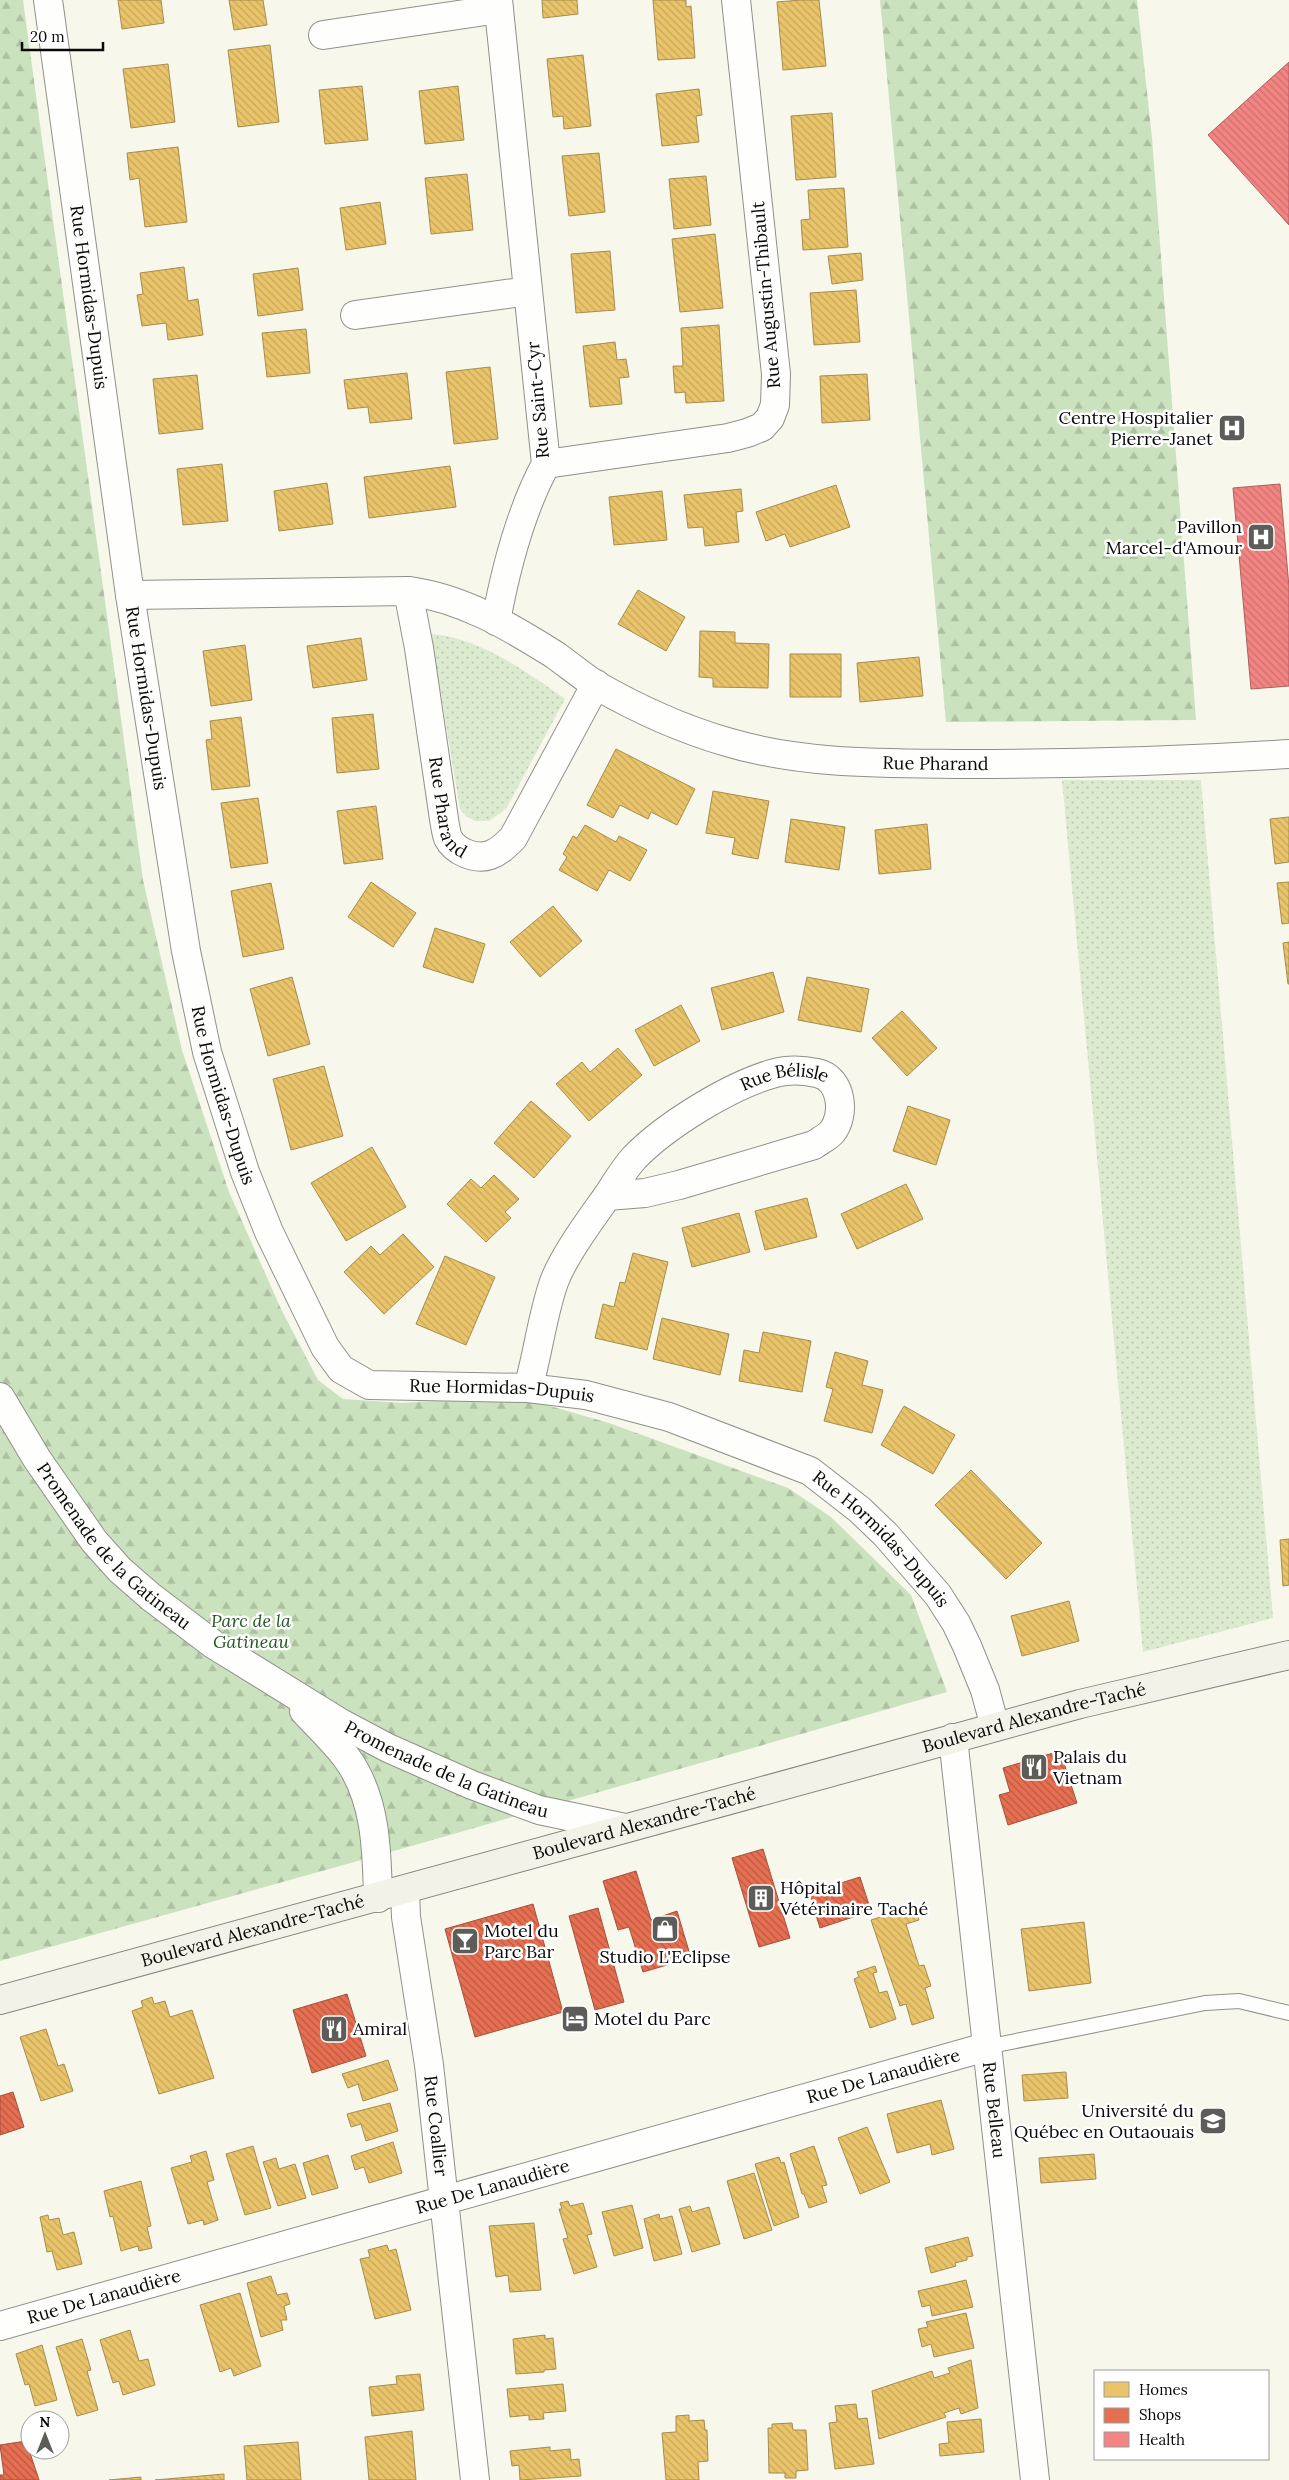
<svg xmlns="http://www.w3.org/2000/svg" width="1289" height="2480" viewBox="0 0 1289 2480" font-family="Lora,serif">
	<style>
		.green { fill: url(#green-dots) }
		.forest { fill: url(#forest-firs) }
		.homes { fill: url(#homes-back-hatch); stroke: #a68c4d }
		.shops { fill: url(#shops-back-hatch); stroke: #a4503b }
		.health { fill: url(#health-back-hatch); stroke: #ac5f5e }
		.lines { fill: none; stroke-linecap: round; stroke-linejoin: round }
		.service-casing { stroke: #90908b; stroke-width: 16 }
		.minor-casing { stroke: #90908b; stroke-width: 30 }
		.tertiary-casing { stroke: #90908b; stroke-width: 30 }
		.secondary-casing { stroke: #878782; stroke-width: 30 }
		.service { stroke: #fefefc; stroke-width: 14 }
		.minor { stroke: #fefefc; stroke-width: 28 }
		.tertiary { stroke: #fefefc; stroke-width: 28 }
		.secondary { stroke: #f2f2e8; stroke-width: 28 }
		.labels { text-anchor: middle; stroke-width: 5; stroke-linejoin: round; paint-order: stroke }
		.street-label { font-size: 18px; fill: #090909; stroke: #fff }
		.poi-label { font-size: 18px; fill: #090909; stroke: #fff; text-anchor: start }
		.park-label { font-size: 18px; font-style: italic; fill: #245823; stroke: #fff }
	</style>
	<defs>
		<pattern id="green-dots" width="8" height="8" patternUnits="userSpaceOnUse" patternTransform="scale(1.25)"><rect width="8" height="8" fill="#dcebcf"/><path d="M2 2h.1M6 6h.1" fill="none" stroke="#bbc8b0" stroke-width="1.8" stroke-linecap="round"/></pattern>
		<pattern id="forest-firs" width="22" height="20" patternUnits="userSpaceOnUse" patternTransform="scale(1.25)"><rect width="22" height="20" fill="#cbe2be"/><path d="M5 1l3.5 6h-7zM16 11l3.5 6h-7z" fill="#adc1a2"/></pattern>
		<pattern id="homes-back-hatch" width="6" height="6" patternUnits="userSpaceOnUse" patternTransform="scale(1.25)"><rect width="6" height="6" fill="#e9c46a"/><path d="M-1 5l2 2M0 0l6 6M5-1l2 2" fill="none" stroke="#c6a75b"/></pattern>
		<pattern id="shops-back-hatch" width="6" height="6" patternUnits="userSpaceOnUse" patternTransform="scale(1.25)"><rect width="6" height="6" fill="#e76f51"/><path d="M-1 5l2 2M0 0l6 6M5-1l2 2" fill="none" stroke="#b95941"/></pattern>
		<pattern id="health-back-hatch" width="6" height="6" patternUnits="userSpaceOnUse" patternTransform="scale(1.25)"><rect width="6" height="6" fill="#f28482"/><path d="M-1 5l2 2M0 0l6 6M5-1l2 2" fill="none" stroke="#ce716f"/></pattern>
	</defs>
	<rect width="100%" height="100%" fill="#f7f7ec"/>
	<!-- green -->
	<path class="green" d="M431,634C481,638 525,671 565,699L506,809L489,821H475L466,816L460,809Z
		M1062,780H1201L1273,1618L1143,1652Z"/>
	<!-- forest -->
	<path class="forest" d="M0,0H23L143,880L182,1050L229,1192L281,1309L318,1380L343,1399L402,1403L515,1396L609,1423L788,1488L831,1517L911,1595L947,1692L408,1847L0,1961Z
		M880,0H1137L1152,138L1196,720L946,722Z"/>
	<!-- homes -->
	<path class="homes" d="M118,0H161L164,23L122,29Z
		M229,0H263L267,25L234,30Z
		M542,0H577L578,14L543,18Z
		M653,0H686V7L691,6L695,58L658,60Z
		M801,0H819L826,66L783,70L777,2Z
		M270,45L279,122L238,127L228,50Z
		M583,55L591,126L564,129L563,116L553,117L547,59Z
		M168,64L175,122L131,128L123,69Z
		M362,86L368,140L325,144L319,90Z
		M458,86L464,140L425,144L419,91Z
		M699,89L702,115L696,116L699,142L662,146L656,94Z
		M832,113L836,177L796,180L791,116Z
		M178,147L187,222L145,227L139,178L130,180L127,153Z
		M599,153L605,212L569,216L562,156Z
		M467,174L473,230L431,234L425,178Z
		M706,176L711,225L674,229L669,179Z
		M844,188L848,247L803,250L801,220L810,219L808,190Z
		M380,202L386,244L346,250L340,208Z
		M715,234L723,308L680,312L672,239Z
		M610,251L615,310L576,313L571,254Z
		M861,253L863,280L832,284L828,256Z
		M184,267L188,301L198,299L203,335L168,340L166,323L142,326L137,295L143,294L140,273Z
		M298,268L303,310L258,316L253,274Z
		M856,290L860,342L814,345L810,293Z
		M719,325L724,401L686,403L685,392L675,393L673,366H683L681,328Z
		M306,329L310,373L267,377L262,333Z
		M615,342L617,360L626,359L629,377L619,378L622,404L590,407L583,346Z
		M490,367L498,439L454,444L446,372Z
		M407,373L412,419L370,423L368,407L348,409L344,380Z
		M867,374L870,420L822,423L820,376Z
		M197,375L203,429L159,434L153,379Z
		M222,464L228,521L183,525L177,469Z
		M450,466L456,507L369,518L364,477Z
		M327,483L333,524L279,531L274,491Z
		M836,485L850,527L790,547L785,534L766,541L756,512Z
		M741,489L743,511L736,512L739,542L705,546L703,527L688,528L684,495Z
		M662,491L667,540L614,545L609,497Z
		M638,590L685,617L666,651L618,624Z
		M700,631L735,632V643L769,644L768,688L713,687V678L699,677Z
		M361,638L367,680L313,688L307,646Z
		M245,645L252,700L211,706L203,651Z
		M790,654H841V697H790Z
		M919,657L923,696L860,702L857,663Z
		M373,714L379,769L337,773L332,718Z
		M241,717L250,786L212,790L206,740L212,739L210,721Z
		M616,749L695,789L677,825L651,812L648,819L620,805L613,818L587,805Z
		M713,791L769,801L758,859L732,854L735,838L706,833Z
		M258,798L268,863L231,868L221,803Z
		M376,806L383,859L344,864L337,811Z
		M1289,817V862L1275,864L1270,819Z
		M791,819L845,827L839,870L785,862Z
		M927,824L931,869L879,874L875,830Z
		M585,825L616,842L619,836L647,850L630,881L609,870L597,891L559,870L567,857L563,854L573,836L577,838Z
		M371,882L416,913L393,947L348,917Z
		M1289,882V923L1282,924L1277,883Z
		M271,883L284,949L243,957L231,891Z
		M553,906L582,941L540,977L510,942Z
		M435,928L485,944L473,983L423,967Z
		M1289,942V984H1288L1283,943Z
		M773,972L784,1012L722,1030L711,988Z
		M292,977L310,1044L268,1056L250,989Z
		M807,977L869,989L861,1032L798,1020Z
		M681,1005L700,1041L654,1066L635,1030Z
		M902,1011L937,1048L907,1076L872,1038Z
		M618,1048L642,1075L589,1121L556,1084L582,1062L590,1072Z
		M324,1066L343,1136L291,1150L273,1079Z
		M531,1101L571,1136L534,1178L494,1143Z
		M908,1106L950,1120L936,1165L893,1151Z
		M372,1147L406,1207L346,1241L311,1183Z
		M494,1175L519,1199L505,1212L511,1218L486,1242L447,1204L471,1179L481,1188Z
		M906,1184L923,1219L857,1249L841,1214Z
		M807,1198L817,1237L765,1250L755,1211Z
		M739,1213L750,1252L692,1267L682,1228Z
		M403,1234L434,1267L384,1314L344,1272L371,1246L380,1255Z
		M633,1253L668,1262L647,1350L595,1338L603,1304L614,1307L620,1282L625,1283Z
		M445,1256L495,1277L466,1345L416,1324Z
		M662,1318L729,1334L720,1375L653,1359Z
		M763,1332L811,1341L802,1392L739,1381L744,1350L759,1353Z
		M835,1352L868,1361L862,1385L883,1390L872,1433L824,1421L833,1389L826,1387Z
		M904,1406L955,1435L933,1474L881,1445Z
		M971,1470L1042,1543L1006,1579L935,1505Z
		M1289,1539V1585L1283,1586L1280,1540Z
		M1069,1601L1079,1641L1022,1656L1011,1616Z
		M914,1906L919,1920L906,1924L919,1966L924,1965L931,1986L925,1988L934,2018L912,2025L906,2004L900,2006L871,1920Z
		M1084,1922L1091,1983L1029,1991L1021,1929Z
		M875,1966L877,1972L873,1973L879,1993L887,1991L896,2019L870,2028L854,1979L859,1977L857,1972Z
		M152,1997L154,2004L165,2001L170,2017L192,2010L214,2078L159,2094L132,2011L143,2007L141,2001Z
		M46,2029L58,2066L64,2064L73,2091L41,2101L20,2037Z
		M388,2060L398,2090L363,2101L358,2084L348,2088L342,2074Z
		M1066,2072L1068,2098L1024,2101L1022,2075Z
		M941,2100L954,2149L932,2155L930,2144L897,2153L887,2114Z
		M390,2103L398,2131L366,2141L361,2124L351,2127L347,2114Z
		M867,2127L890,2182L860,2194L838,2138Z
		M393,2142L402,2173L369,2183L364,2167L355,2170L351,2156Z
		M253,2146L271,2208L245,2215L226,2154Z
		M814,2146L827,2185L822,2186L827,2202L809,2208L804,2194H802L790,2154Z
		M206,2151L214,2180L207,2182L218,2220L204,2225L203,2220L188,2224L171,2168L192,2162L190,2156Z
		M1094,2154L1096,2179L1041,2183L1039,2158Z
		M328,2155L338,2188L312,2195L303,2163Z
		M779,2157L781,2163L784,2162L799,2217L774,2226L755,2164Z
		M276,2158L279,2169L295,2164L306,2198L278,2206L263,2162Z
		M754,2173L772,2230L744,2239L727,2181Z
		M141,2181L151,2226L147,2227L152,2248L139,2251L138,2246L121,2251L113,2216L110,2217L104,2191Z
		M568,2201L570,2206L583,2203L592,2234L587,2235L597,2267L574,2274L563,2239L568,2238L559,2209H562L560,2203Z
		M632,2205L643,2248L614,2256L602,2212Z
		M690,2206L692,2212L709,2207L720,2244L692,2252L679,2209Z
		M659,2214L660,2219L672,2216L682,2254L654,2261L644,2219Z
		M48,2215L49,2220L59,2218L63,2235L74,2232L82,2264L57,2270L52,2251L47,2252L40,2217Z
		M534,2223L541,2290L510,2292L508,2275L496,2277L489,2226Z
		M968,2237L973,2256L967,2257V2260L955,2263L956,2266L931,2273L925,2248Z
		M387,2245L389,2251L396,2249L411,2310L375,2319L360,2259L370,2257L368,2250Z
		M271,2276L277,2295L287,2293L290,2304L284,2306L287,2320H281L283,2330L261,2337L247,2283Z
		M966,2280L973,2307L932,2316L930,2305L922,2307L918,2291Z
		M240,2293L261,2366L234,2376L231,2368L220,2372L200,2305Z
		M966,2313L974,2348L934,2357L931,2344L922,2347L918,2329L928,2327L926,2322Z
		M130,2330L139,2361L148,2359L155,2385L123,2395L119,2381L113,2383L100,2340Z
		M545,2335V2339L553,2338L556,2369L544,2370V2372L516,2374L513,2339Z
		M82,2339L91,2370L87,2371L98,2410L77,2416L56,2347Z
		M42,2345L57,2400L35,2406L29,2384L25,2385L16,2354Z
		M971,2360L978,2408L961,2414L959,2408L944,2413L946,2417L879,2439L872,2391L932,2371L934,2378L950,2373L948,2368Z
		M420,2374L424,2410L372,2416L369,2387L397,2384L396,2376Z
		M563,2384L566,2411L543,2413L544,2419L529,2420V2415L510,2417L507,2389Z
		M856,2404L858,2419L867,2418L874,2464L835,2469L829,2423L837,2422L835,2406Z
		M689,2415V2421L704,2420L705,2430H707L708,2461L698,2462L699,2480H666L662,2433L676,2432V2416Z
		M981,2419L984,2452L940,2456L939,2444L949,2443L947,2422Z
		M792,2423L793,2430H806L808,2470L796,2471V2478H785V2473H769L768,2428H772V2424Z
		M412,2431L416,2480H369L365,2437Z
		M298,2442L301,2480H247L244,2446Z
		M550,2447V2451L570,2449L571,2460L579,2459L581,2476L520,2480L519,2465L512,2466L510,2451Z
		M224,2474V2480H155Z
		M141,2477V2480H109Z"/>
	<!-- shops -->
	<path class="shops" d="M1060,1751L1077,1803L1008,1825L999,1795L1010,1792L1003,1768Z
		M763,1849L790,1938L759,1947L732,1858Z
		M636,1871L651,1920L677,1911L691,1958L643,1972L629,1927L618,1930L603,1881Z
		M860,1877L871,1911L820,1928L809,1893Z
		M533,1904L563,2012L475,2037L445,1929Z
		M598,1908L624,2002L595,2010L569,1916Z
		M347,1994L366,2056L312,2073L293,2010Z
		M13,2092L24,2127L0,2135V2096Z
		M26,2441L39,2480H0V2475H4L0,2445Z"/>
	<!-- health -->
	<path class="health" d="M1289,62V225L1208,135Z
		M1280,484L1289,587V686L1251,689L1233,488Z"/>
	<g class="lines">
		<!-- service casing -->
		<g class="service-casing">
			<path id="service" d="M986,2047L1205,2003L1239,2001L1289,2013"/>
		</g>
		<!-- minor casing -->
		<g class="minor-casing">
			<g id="minor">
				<path id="s1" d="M48,0L130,595L186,951L207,1052L245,1172L269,1232L325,1347L341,1369L369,1385L528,1388L586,1395L669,1417L810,1471L860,1510L886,1535L938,1595L956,1623L967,1646L985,1690L995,1727"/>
				<path d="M323,35L499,9"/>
				<path d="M355,315L528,291"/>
				<path d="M546,464L728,438L747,433L762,427L770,418L775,405L776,374L736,0"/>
				<path id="s2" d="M408,591L419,648L444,819C445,825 446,833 448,838C455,852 476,860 490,855C499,852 506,845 513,838L596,684"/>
				<path id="s3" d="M130,595L408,591C462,598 509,626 555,655C569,665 582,676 596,685C636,708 682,729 727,742C804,765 886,763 966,764C1074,764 1181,761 1289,754"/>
				<path d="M496,621C506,567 520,512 546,464L498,0"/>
				<path id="s4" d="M528,1388C538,1354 542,1316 554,1282C564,1255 591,1219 608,1195C616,1183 624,1169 634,1158C666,1125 731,1085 775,1073C789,1069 803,1070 817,1073C842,1078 846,1115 832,1132C828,1137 819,1141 814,1145L679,1185L645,1193L607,1196"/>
				<path id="s5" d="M953,1738L1035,2480"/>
				<path id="s6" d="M405,1890L406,1917L429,2065L475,2480"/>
				<path id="s7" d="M0,2326L986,2047"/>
			</g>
		</g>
		<!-- tertiary casing -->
		<g class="tertiary-casing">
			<g id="tertiary">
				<path id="s8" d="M0,1397L37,1459L94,1541L120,1570L151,1597L213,1644L339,1722L388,1748L472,1785L539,1810L625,1828"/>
				<path d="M304,1711C318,1726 334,1741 346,1757C376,1797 377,1850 378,1898"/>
			</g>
		</g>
		<!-- secondary casing -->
		<g class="secondary-casing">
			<g id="secondary">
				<path id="s9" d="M0,2000L1080,1704L1289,1655"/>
			</g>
		</g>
		<!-- service -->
		<use href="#service" class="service"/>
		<!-- minor -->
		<use href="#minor" class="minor"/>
		<!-- tertiary -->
		<use href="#tertiary" class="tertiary"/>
		<!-- secondary -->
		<use href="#secondary" class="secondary"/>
	</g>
	<!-- icons -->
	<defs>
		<g id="hospital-square" transform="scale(1.4375)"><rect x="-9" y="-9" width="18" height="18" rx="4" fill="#5c5c58" stroke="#fff"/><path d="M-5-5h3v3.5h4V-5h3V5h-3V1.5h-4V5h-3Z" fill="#fff"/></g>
		<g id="restaurant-square" transform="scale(1.4375)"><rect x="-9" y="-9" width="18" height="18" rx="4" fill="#5c5c58" stroke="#fff"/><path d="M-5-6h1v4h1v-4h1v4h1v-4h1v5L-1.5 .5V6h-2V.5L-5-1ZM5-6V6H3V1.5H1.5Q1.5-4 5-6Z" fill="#fff"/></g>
		<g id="building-square" transform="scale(1.4375)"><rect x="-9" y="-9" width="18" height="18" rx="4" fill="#5c5c58" stroke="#fff"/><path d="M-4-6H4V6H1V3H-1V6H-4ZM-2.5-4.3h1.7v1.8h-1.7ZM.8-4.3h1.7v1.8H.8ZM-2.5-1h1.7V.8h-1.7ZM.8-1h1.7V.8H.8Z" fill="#fff"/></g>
		<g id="shop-square" transform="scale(1.4375)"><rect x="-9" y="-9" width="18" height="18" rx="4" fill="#5c5c58" stroke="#fff"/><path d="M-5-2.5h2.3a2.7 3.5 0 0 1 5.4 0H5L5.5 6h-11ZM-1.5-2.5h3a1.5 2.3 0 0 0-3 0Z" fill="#fff"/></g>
		<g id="bar-square" transform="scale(1.4375)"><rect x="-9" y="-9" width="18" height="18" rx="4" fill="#5c5c58" stroke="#fff"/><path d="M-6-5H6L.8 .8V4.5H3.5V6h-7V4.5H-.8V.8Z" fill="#fff"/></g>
		<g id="hotel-square" transform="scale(1.4375)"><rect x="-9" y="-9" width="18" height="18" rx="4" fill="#5c5c58" stroke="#fff"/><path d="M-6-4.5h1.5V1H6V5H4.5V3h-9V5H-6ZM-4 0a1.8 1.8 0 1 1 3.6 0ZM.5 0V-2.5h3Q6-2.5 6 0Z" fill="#fff"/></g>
		<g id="university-square" transform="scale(1.4375)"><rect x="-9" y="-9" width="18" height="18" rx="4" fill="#5c5c58" stroke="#fff"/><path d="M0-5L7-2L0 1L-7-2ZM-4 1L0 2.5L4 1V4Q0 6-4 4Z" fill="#fff"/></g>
	</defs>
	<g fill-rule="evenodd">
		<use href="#hospital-square" x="1232" y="428"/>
		<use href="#hospital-square" x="1261" y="537"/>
		<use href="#restaurant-square" x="1034" y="1767"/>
		<use href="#building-square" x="761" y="1898"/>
		<use href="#shop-square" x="665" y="1929"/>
		<use href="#bar-square" x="465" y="1941"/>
		<use href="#hotel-square" x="575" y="2019"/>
		<use href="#restaurant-square" x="334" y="2029"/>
		<use href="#university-square" x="1213" y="2121"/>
	</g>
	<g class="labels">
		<!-- street labels -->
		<g class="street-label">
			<text transform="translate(766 295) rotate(-95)" y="6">Rue Augustin-Thibault</text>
			<text dy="6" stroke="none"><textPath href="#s1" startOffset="300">Rue Hormidas-Dupuis</textPath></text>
			<text transform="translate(538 400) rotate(-95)" y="6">Rue Saint-Cyr</text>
			<text dy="6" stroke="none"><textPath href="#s1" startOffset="705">Rue Hormidas-Dupuis</textPath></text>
			<text dy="6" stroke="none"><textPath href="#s3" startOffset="844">Rue Pharand</textPath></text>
			<text dy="6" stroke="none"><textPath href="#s2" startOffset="221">Rue Pharand</textPath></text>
			<text dy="6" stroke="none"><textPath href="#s4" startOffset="432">Rue Bélisle</textPath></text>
			<text dy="6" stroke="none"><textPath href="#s1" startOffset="1110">Rue Hormidas-Dupuis</textPath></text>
			<text dy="6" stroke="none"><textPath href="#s1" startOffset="1575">Rue Hormidas-Dupuis</textPath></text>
			<text dy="6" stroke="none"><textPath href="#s1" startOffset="1995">Rue Hormidas-Dupuis</textPath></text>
			<text dy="6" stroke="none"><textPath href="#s8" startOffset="189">Promenade de la Gatineau</textPath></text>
			<text dy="6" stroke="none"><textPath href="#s9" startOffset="1072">Boulevard Alexandre-Taché</textPath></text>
			<text dy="6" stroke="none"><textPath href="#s8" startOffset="596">Promenade de la Gatineau</textPath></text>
			<text dy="6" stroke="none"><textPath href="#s9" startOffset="668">Boulevard Alexandre-Taché</textPath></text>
			<text dy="6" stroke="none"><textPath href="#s9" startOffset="262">Boulevard Alexandre-Taché</textPath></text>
			<text dy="6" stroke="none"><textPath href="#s7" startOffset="918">Rue De Lanaudière</textPath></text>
			<text dy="6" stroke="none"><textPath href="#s5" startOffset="374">Rue Belleau</textPath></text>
			<text dy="6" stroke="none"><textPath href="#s6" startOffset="238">Rue Coallier</textPath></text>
			<text dy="6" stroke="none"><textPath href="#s7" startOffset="512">Rue De Lanaudière</textPath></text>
			<text dy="6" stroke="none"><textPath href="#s7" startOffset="108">Rue De Lanaudière</textPath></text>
		</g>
		<!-- poi labels -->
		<g class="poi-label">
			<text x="1213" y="424" text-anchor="end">Centre Hospitalier<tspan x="1213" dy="21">Pierre-Janet</tspan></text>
			<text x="1242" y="533" text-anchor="end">Pavillon<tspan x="1242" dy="21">Marcel-d'Amour</tspan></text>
			<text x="1053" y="1763">Palais du<tspan x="1053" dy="21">Vietnam</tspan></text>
			<text x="780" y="1894">Hôpital<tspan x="780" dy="21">Vétérinaire Taché</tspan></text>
			<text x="484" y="1937">Motel du<tspan x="484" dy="21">Parc Bar</tspan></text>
			<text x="665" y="1963" text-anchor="middle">Studio L'Eclipse</text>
			<text x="594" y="2025">Motel du Parc</text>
			<text x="353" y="2035">Amiral</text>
			<text x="1194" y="2117" text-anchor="end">Université du<tspan x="1194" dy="21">Québec en Outaouais</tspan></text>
		</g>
		<!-- park labels -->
		<g class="park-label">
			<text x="251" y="1627">Parc de la<tspan x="251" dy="21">Gatineau</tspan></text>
		</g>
	</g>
	<!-- legend -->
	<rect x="1094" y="2370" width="175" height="90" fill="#ffffff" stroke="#9d9d9d"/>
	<rect x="1104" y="2382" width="25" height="15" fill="#e9c46a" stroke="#9d9d9d"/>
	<text x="1139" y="2395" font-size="15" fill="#090909">Homes</text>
	<rect x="1104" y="2408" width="25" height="15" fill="#e76f51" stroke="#9d9d9d"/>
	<text x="1139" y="2420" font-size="15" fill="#090909">Shops</text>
	<rect x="1104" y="2432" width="25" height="15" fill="#f28482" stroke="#9d9d9d"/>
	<text x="1139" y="2445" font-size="15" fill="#090909">Health</text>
	<!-- north arrow -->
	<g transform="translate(45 2435)"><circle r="24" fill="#ffffff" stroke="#9d9d9d"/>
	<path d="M0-4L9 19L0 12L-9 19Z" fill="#5c5c58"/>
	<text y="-8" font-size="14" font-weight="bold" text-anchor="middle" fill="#090909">N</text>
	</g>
	<!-- scale -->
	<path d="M22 42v8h81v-8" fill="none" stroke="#090909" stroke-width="2.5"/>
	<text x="30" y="42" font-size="15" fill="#090909" stroke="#ffffff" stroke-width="4" paint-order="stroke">20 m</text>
</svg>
